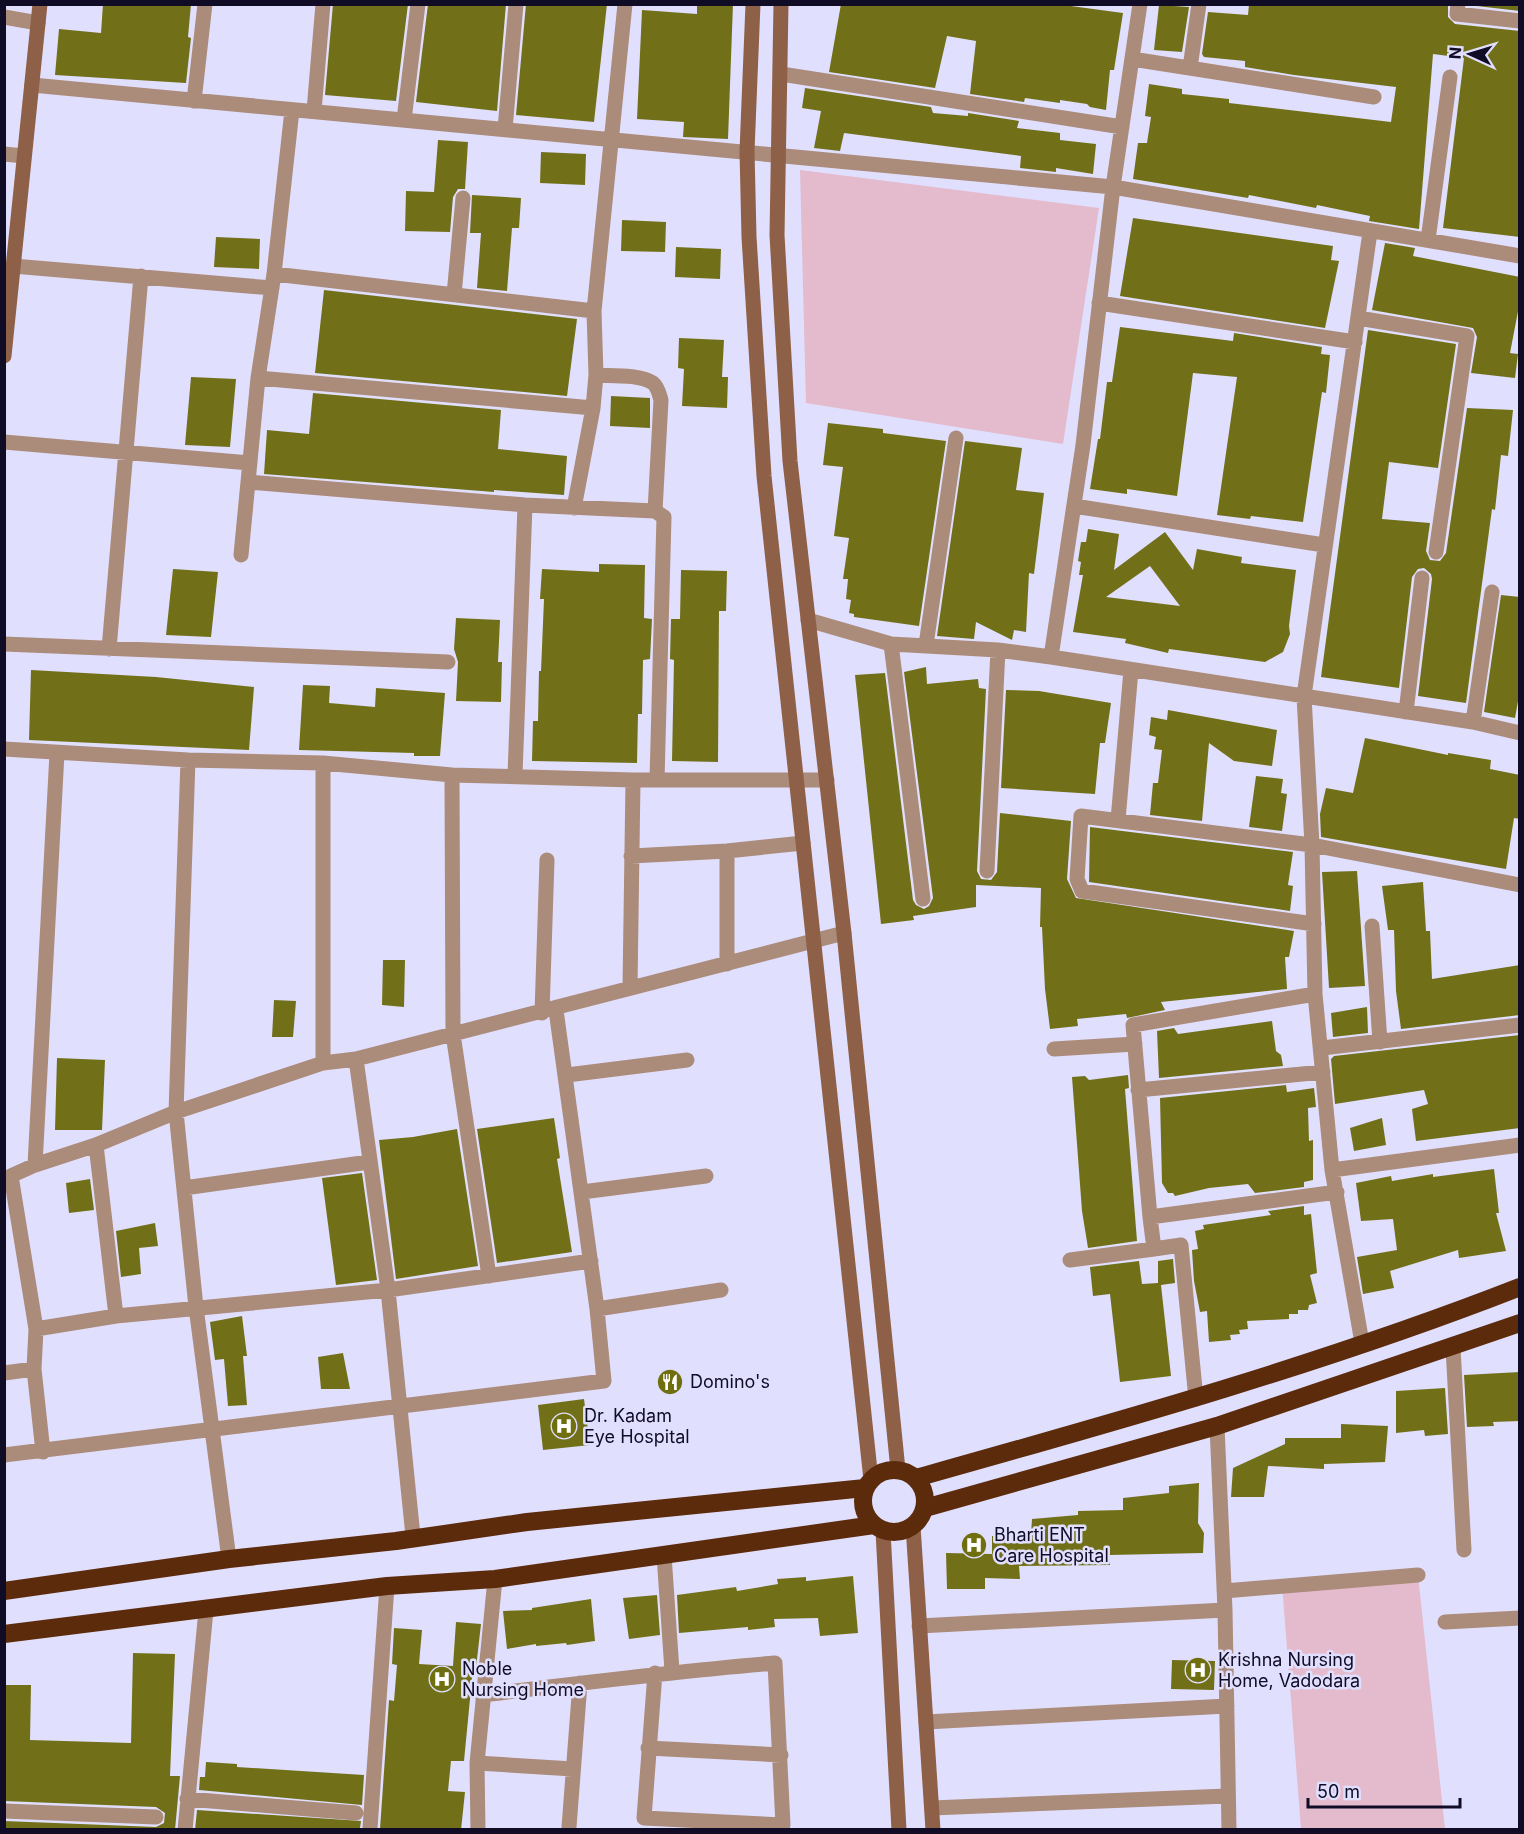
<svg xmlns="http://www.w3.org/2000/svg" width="1524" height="1834" viewBox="0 0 1524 1834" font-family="Inter,sans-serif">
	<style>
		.green { fill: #e4bacd }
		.building { fill: #717019; fill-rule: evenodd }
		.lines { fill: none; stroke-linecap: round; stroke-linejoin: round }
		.street { stroke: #ab8b7a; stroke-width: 15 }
		.secondary { stroke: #8e6047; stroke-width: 15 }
		.highway { stroke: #5c2b0b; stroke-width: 18 }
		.labels { text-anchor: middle; stroke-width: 5; stroke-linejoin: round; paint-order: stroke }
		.poi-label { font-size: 18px; fill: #110c26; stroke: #e1dffe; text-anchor: start }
	</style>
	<rect width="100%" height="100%" fill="#e1dffe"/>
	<!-- green -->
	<path class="green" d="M800,170L1099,208L1063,444L806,403Z
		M1418,1575L1445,1829H1301L1282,1584Z"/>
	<!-- building -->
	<path class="building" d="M103,4H191L188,37L191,38L186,83L55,75L59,29L101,33Z
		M333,4H408L396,101L325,95Z
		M428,4H506L497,111L416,102Z
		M526,4H607L594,122L516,115Z
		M697,4H733L728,139L683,137L684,122L637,119L642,10L697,14Z
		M841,4H1056L1123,13L1114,70H1110L1106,110L1090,107L1087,104L1060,100V103L1025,98L1024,102L970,94L976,41L947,36L935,88L829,72Z
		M1249,4H1448V17L1455,24L1520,31V237L1443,228L1464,58L1433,54L1419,229L1369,221L1370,216L1317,205L1316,208L1249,195L1248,198L1133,179L1138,143H1147L1151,117L1145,116L1149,84L1182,89V94L1229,99V103L1391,122L1396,87L1294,75L1245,67V61L1204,57L1202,54L1208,12L1248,15Z
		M1468,4H1520V11L1468,5Z
		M1159,5L1189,7L1182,52L1154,50Z
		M805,88L931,107L933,113L968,116V113L1019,121L1017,128L1060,133V140L1096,144L1093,174L1056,168V172L1020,168L1021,156L844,133L840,151L814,148L821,111L802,108Z
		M438,140L468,142L465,189H458L453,197L450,232L405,231L406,191L434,192Z
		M541,152L586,154L585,185L540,183Z
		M472,195L521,198L519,228H512L507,291L477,288L481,233H470Z
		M1133,218L1333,246L1331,260L1339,261L1325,328L1120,296Z
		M622,220L666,222L665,252L621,251Z
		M216,237L260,239L259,269L214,267Z
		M1385,243L1415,248L1413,256L1520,277V301L1510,353L1518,354L1515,378L1471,373L1477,337L1473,328L1372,310Z
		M676,247L721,249L720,279L675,277Z
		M324,290L577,319L567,396L315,373Z
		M1120,327L1233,341L1234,333L1322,347L1321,354L1330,355L1326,393L1322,392L1303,522L1251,516L1250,519L1217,515L1237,377L1193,373L1177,496L1127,489V494L1090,489L1098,439H1100L1107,382H1112Z
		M1368,330L1456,344L1438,468L1389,462L1382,519L1430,523L1426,551L1430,560L1440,561L1446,553L1467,408L1513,410L1508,456L1501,455L1495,510L1492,509L1466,703L1418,696L1432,579L1431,574L1424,568L1418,569L1412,577L1399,688L1321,677Z
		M679,338L724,340L722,377H728L727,408L682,406L684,369L678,368Z
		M191,377L236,379L230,447L185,445Z
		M313,393L501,410L498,449L567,456L564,495L494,490V492L264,474L267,430L309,434Z
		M611,396L650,398V428L610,426Z
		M828,423L883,429V433L946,441L919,626L854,617V614L849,613L851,600L846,599L848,579H843L849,538L834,536L843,467L823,465Z
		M965,441L1022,448L1016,490L1044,493L1034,574L1029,573L1026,632L1014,630L1012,640L976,622L974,639L937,636Z
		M1088,529L1119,534L1114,570L1165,532L1193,570L1197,549L1242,557L1241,563L1296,570L1289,626L1290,634L1283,652L1265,662L1169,649L1168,653L1125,643L1126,639L1073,632L1083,575H1079L1081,562L1078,561L1081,542H1086ZM1150,566L1180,606L1106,597Z
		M599,564L645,565L644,618L652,619L650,659L643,660L642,714H638L637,763L532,761L533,721H538L539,671H541L544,599H540L542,569L599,572Z
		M173,569L218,572L211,637L166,635Z
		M681,570L727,571L726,611H719L718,762L672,761L674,660L670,659L671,619H680Z
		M1501,595L1520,597V690L1515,718L1484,712Z
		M456,618L500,620L498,662H502L501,702L456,701L458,662L454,649Z
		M926,667L927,684L978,679L979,688L986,689L977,871L981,879L991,880L997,872L1000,813L1071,821L1067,879L1076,898L1294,931L1289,957H1285L1287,989L1161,1002L1165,1010L1127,1018L1126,1014L1077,1019L1078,1026L1050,1029L1045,989L1042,927H1040L1041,888L976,885V907L913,916L914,920L881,924L855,675L885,673L913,900L916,905L924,909L929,906L933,898L904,672Z
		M31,670L156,677L254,687L249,750L29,740Z
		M303,685L330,686L329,703L375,707L376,688L445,693L440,756H414V753L299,750Z
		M1006,690L1039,691L1111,703L1105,743H1100L1095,794L1001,788Z
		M1168,710L1277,730L1272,766L1234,761L1209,743L1202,821L1150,815L1153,783H1158L1162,750L1154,749L1156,737L1149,735L1151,717L1167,720Z
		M1365,738L1448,755V753L1491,760L1490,769L1520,775V819L1514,818L1506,869L1321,837L1320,814L1326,788L1353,793Z
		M1256,776L1283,779L1281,793L1287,794L1282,831L1249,827Z
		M1090,827L1293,852L1288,885L1293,886L1290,911L1089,882Z
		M1357,871L1365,986L1329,988L1322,872Z
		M1423,882L1426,931H1430L1432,979L1520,965V1015L1401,1029L1396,991L1394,930H1388L1382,886Z
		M383,960H405L404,1007L382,1005Z
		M274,1000L296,1001L293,1037H272Z
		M1367,1007L1368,1033L1333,1037L1331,1013Z
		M1272,1021L1276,1051L1281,1055L1283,1066L1159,1078L1157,1031L1174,1028L1178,1034Z
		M1520,1035V1128L1416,1141L1412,1109L1428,1104L1424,1090L1335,1104L1331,1059L1334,1056Z
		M57,1058L105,1060L102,1130H55Z
		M1128,1075L1129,1088L1125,1089L1137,1241L1088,1248L1082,1211L1072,1077L1085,1076L1089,1080Z
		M1286,1085L1287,1092L1314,1088L1316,1107L1308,1108L1309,1141L1313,1140V1180L1304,1182V1187L1255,1193L1248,1184L1209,1188L1175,1196L1173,1193H1168L1162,1183L1160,1098Z
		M554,1118L560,1158L557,1159L572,1252L497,1263L477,1129Z
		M1382,1118L1386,1145L1354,1151L1350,1128Z
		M457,1129L478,1266L396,1279L379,1140L413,1137Z
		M1494,1169L1499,1213H1496L1506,1251L1459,1258L1458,1250L1390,1271L1394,1288L1363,1294L1357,1257L1397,1250L1393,1219L1361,1221L1356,1183L1391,1176L1392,1181L1433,1174V1177Z
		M362,1173L377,1280L336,1285L322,1178Z
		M90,1179L94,1210L69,1213L66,1183Z
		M1304,1206V1215L1311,1214L1317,1273L1310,1275L1317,1303L1309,1305L1308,1310H1298V1314H1289V1319L1247,1321L1248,1329L1239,1330L1240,1334L1230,1335L1231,1340L1209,1342L1207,1311L1200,1312L1194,1281L1192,1250L1198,1249L1195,1231L1204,1229L1203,1225L1271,1215L1268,1211Z
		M155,1223L158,1246L139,1248L141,1274L121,1277L116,1231Z
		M1173,1259L1175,1283L1161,1285L1171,1376L1120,1382L1110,1294L1093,1296L1090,1267L1139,1261L1142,1284L1158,1283V1261Z
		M242,1316L247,1356H243L247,1405L228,1406L224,1359L215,1360L210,1322Z
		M343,1353L350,1389H321L318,1357Z
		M1520,1372V1421L1493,1422L1494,1426L1467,1427L1464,1375Z
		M1445,1388L1448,1434L1425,1436L1424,1430L1396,1433V1391Z
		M584,1399L590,1445L543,1450L538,1405Z
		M1341,1424L1388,1426L1385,1462L1324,1464V1469L1268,1466L1264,1497H1231L1233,1468L1285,1444V1438H1341Z
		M1199,1483L1198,1523L1204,1533L1203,1553L1110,1555V1565L1019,1566L1020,1579L985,1578V1589H947L946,1553L992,1554V1536L1031,1535L1032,1519L1078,1515V1511L1123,1510V1498L1169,1493V1486Z
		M853,1576L858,1633L820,1636L818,1618L774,1619L775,1627L748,1630V1627L679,1633L677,1595L736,1587L737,1591L778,1584L777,1579L806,1577V1581Z
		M657,1595L660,1635L629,1639L623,1598Z
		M591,1599L595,1641L567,1645L566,1643L536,1646V1644L507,1649L503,1611L532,1610V1608Z
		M456,1622L481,1624L476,1668H473L464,1761H451L448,1791L465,1792L461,1830L380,1829L389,1700L394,1701L397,1665L392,1664L394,1628L422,1630L419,1664L453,1666Z
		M133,1653L175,1654L170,1776H180L175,1830H4V1821L156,1827L164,1823L165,1813L156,1807L4,1801V1685H31L30,1740L131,1743Z
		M1172,1660L1215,1661L1214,1690L1171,1689Z
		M206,1762L237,1764V1767L364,1775L362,1805L199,1790L200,1777H205Z
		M197,1810L361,1821L360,1828L195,1830Z"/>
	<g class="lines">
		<!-- street -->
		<path class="street" d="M1458,4L1457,14L1520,21
			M4,17L38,23
			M1132,59L1374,97
			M1190,68L1199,4
			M781,74L1122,127
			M32,85L1113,187L1520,256
			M194,101L205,4
			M314,111L323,4
			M404,120L418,4
			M505,129L516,4
			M4,154L24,156
			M1428,240L1450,77
			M13,266L272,288
			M274,274L594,311
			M454,295L463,198
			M1099,303L1355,342
			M1358,318L1467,336L1436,552
			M596,375C611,376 639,374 653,383C658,387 659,394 661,400L655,511
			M258,378L593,408
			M4,442L250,463
			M248,482L525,505L655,511L664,517L657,780
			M1074,506L1324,545
			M574,508L593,408L596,375L594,311L625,4
			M241,555L258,378L274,274L292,110
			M808,620L891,644L998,650L1051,657L1473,722L1520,733
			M4,644L448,662
			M891,644L923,899
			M926,645L956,438
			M109,649L141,276
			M1051,657L1083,445L1113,187L1140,4
			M1406,712L1422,578
			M1473,722L1492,592
			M4,749L188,760L323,763L452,775L633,780H827
			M188,760L176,1112L196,1307L229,1559
			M452,775L453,1034L489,1276
			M515,775L525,505
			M1118,820L1131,670
			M727,851V964
			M631,856L727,851L803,843
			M987,871L998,650
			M1314,924L1082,891L1077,879L1081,816L1312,845L1520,885
			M1372,926L1380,1042
			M630,987L633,780
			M1315,994L1133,1025L1150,1217L1337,1192
			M542,1013L547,860
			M1322,1048L1520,1025
			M1054,1049L1135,1044
			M356,1059L388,1290L413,1536
			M323,1063V763
			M567,1075L687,1060
			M1138,1090L1323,1072
			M96,1145L116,1316
			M35,1165L57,753
			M1332,1170L1520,1145
			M11,1176L36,1329L34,1369L43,1452
			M4,1179L35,1165L96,1145L176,1112L323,1063L356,1059L844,933
			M184,1188L369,1162
			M582,1192L706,1176
			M1150,1217L1154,1249L1181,1245L1196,1399
			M1070,1260L1154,1249
			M597,1309L721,1290
			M36,1329L116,1316L388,1290L591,1261
			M1362,1343L1332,1170L1315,994L1312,845L1304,696L1370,232
			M1453,1347L1464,1550
			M4,1373L34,1369
			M1217,1426L1225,1610L1229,1830
			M4,1455L604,1381L597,1309L556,1010
			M664,1555L672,1671
			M1224,1591L1418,1575
			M1445,1622L1520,1618
			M919,1626L1225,1610
			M482,1695C580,1683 677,1671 775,1663L783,1825L644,1818L655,1673
			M926,1722L1227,1706
			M648,1748L781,1755
			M477,1763L573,1769
			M187,1799L356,1813
			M932,1808L1227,1796
			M4,1811L156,1817
			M569,1827L580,1683
			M370,1828L387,1586
			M185,1830L206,1610
			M478,1830L477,1763L495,1579"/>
		<!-- secondary -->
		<path class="secondary" d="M753,4L747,151L749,237L764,476L871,1480
			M781,4L777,235L790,461L844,933L898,1470
			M4,356L40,4
			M913,1526L933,1830
			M883,1531L899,1830"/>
		<!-- highway -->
		<path class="highway" d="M863 1501a31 31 0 1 1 62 0a31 31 0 1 1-62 0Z
			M916,1478C1119,1421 1323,1364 1520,1287
			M925,1508L1217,1426L1520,1323
			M4,1591L229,1559L396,1541L527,1522L865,1488
			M4,1634L387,1586L495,1579L874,1525"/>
	</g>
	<!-- icons -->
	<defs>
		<g id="restaurant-disc" transform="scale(1.35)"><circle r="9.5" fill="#706f10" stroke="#e1dffe"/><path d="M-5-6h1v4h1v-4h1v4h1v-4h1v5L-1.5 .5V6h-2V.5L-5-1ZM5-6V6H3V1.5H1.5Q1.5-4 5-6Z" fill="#fff"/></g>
		<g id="hospital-disc" transform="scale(1.35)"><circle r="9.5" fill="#706f10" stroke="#e1dffe"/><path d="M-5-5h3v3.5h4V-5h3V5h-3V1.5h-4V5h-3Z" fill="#fff"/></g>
	</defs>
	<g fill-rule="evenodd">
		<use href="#restaurant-disc" x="670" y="1382"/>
		<use href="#hospital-disc" x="564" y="1426"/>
		<use href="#hospital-disc" x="974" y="1545"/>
		<use href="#hospital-disc" x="1198" y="1670"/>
		<use href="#hospital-disc" x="442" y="1679"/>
	</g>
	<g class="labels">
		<!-- poi labels -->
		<g class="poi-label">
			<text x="690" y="1388">Domino's</text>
			<text x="584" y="1422">Dr. Kadam<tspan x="584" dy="21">Eye Hospital</tspan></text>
			<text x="994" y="1541">Bharti ENT<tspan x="994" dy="21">Care Hospital</tspan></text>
			<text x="1218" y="1666">Krishna Nursing<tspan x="1218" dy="21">Home, Vadodara</tspan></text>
			<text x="462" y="1675">Noble<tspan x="462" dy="21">Nursing Home</tspan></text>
		</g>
	</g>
	<!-- border -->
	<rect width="1524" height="1834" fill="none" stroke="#110c26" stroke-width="12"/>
	<!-- north arrow -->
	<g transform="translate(1470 54) rotate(274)" stroke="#e1dffe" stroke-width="4.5" paint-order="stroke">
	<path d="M0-4.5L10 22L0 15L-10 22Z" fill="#110c26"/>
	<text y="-9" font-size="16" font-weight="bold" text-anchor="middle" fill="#110c26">N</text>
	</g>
	<!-- scale -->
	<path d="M1308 1798v9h152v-9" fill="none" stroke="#110c26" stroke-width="3"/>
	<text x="1317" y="1798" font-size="18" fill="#110c26" stroke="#e1dffe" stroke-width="4.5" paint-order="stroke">50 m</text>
</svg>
